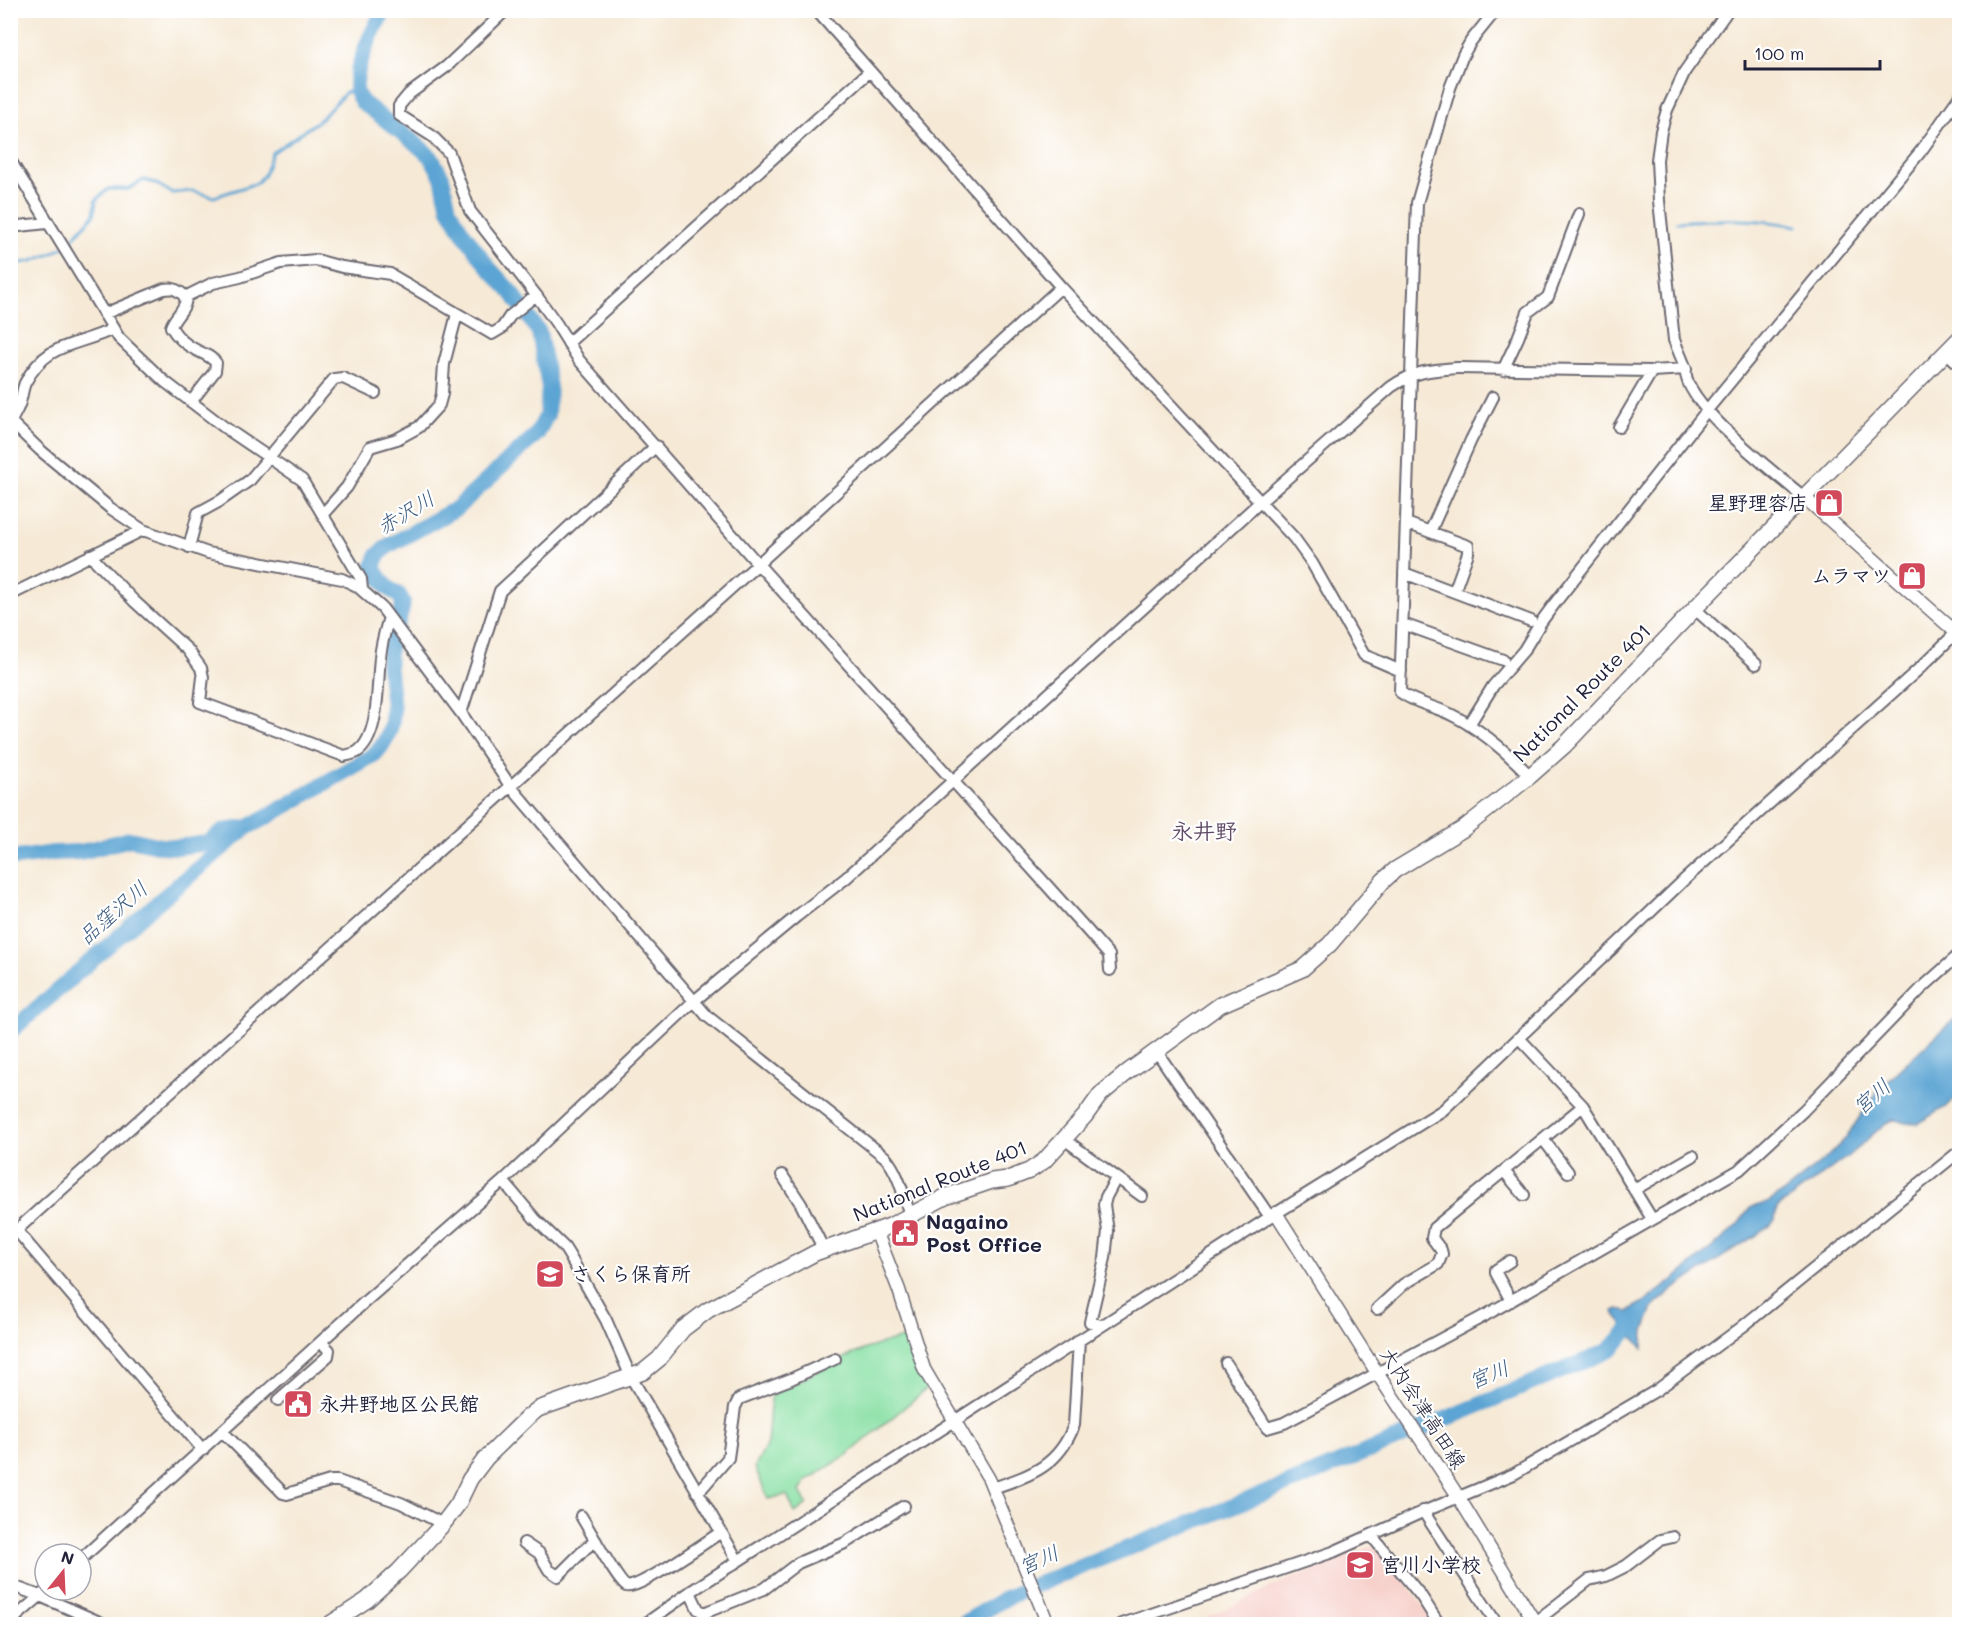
<svg xmlns="http://www.w3.org/2000/svg" width="1970" height="1635" viewBox="0 0 1970 1635" font-family="Mali,'Klee One',sans-serif">
	<style>
		.built { fill: #f7d0cb }
		.green { fill: #89e0a4; stroke: #568170; stroke-width: 1.5 }
		.water { fill: #5ca4d3; stroke: #3f6387; stroke-width: 1.5 }
		.lines { fill: none; stroke-linecap: round; stroke-linejoin: round }
		.stream { stroke: #5ca4d3; stroke-width: 3 }
		.river { stroke: #5ca4d3; stroke-width: 16 }
		.minor-casing { stroke: #6c6871; stroke-width: 14 }
		.major-casing { stroke: #6c6871; stroke-width: 15 }
		.highway-casing { stroke: #6c6871; stroke-width: 18 }
		.minor { stroke: #fff; stroke-width: 10 }
		.major { stroke: #fff; stroke-width: 12 }
		.highway { stroke: #fff; stroke-width: 15 }
		.labels { text-anchor: middle; stroke-width: 4.5; stroke-linejoin: round; paint-order: stroke }
		.poi-label { font-size: 20px; font-weight: bold; fill: #22223b; stroke: #fff; text-anchor: start }
		.street-label { font-size: 20px; fill: #22223b; stroke: #fff }
		.water-label { font-size: 21px; font-style: italic; fill: #3c5c7f; stroke: #fff }
		.quarter-label { font-size: 22px; font-weight: bold; fill: #614c67; stroke: #fff }
	</style>
	<rect width="100%" height="100%" fill="#fff"/>
	<filter id="ink" filterUnits="userSpaceOnUse"><feTurbulence type="fractalNoise" baseFrequency=".0167" numOctaves="2"/><feDisplacementMap in="SourceGraphic" scale="12" xChannelSelector="R" yChannelSelector="G"/><feConvolveMatrix kernelMatrix="1 2 1 2 8 2 1 2 1" color-interpolation-filters="sRGB"/></filter>
	<filter id="wash" filterUnits="userSpaceOnUse"><feTurbulence type="fractalNoise" baseFrequency=".008" numOctaves="4" result="noise"/><feDisplacementMap in="SourceGraphic" scale="24" xChannelSelector="R" yChannelSelector="G"/><feGaussianBlur stdDeviation="1.35" result="paint"/><feColorMatrix in="noise" values="0 0 0 0 0 0 0 0 0 0 0 0 0 0 0 0 0 1.4 0 .05"/><feComposite in="paint" operator="in"/></filter>
	<g filter="url(#wash)">
		<rect width="100%" height="100%" fill="#f6e9d5"/>
		<!-- built -->
		<path class="built" d="M1378,1544L1436,1624H1195L1273,1586Z"/>
		<!-- green -->
		<path class="green" d="M906,1338L931,1385L850,1453L806,1481L800,1491L807,1504L795,1513L787,1495L768,1499L755,1467L767,1444L771,1396C814,1373 858,1346 906,1338Z"/>
		<!-- water -->
		<path class="water" d="M1959,1015V1096L1949,1105L1917,1124L1894,1120L1886,1123L1847,1157L1777,1208L1775,1220L1770,1226L1678,1286L1656,1304L1652,1310L1644,1331L1643,1349L1613,1312L1618,1309L1628,1311L1644,1302L1673,1280L1727,1235L1738,1224L1751,1207L1767,1203L1788,1189L1826,1158L1845,1139L1879,1088Z"/>
		<g class="lines">
			<!-- stream -->
			<path class="stream" d="M1676,222C1719,219 1755,218 1797,226
				M10,265L32,261L51,254L66,246L94,215L96,200L108,189H128L144,180L155,183L172,193L193,191L214,197L257,183L264,175L272,153L321,119L346,92H357"/>
			<!-- river -->
			<path class="river" d="M10,859L54,853L81,852L130,839L162,846L177,847L208,843L223,831L246,828L267,817L375,754C408,719 384,687 389,647C392,632 402,618 403,602L399,595L388,588L373,568L377,556L388,546L457,508L537,434L547,415L549,387L539,332L511,292L489,268L462,231L449,209L442,177L431,157L415,143L362,102C360,99 358,96 357,93C351,74 374,26 385,10
				M10,1032L158,902L245,829
				M962,1624L1008,1597L1038,1584L1313,1474L1590,1359L1610,1350L1642,1315"/>
		</g>
	</g>
	<g filter="url(#ink)">
		<g class="lines">
			<!-- minor casing -->
			<g class="minor-casing">
				<path id="minor" d="M506,10L446,67L409,94L399,106V115L432,136L449,153L470,211L536,295L556,323L579,360L758,564L1087,930L1109,955L1110,970
					M816,10L1061,287L1294,538L1312,563L1364,655L1401,671
					M1496,10L1471,41L1463,55L1450,88L1417,203L1400,692C1416,704 1435,706 1452,715C1482,730 1507,752 1530,776
					M1728,10L1685,71L1667,110L1661,131L1657,160L1659,201L1674,340L1686,369C1680,401 1780,477 1805,498
					M1951,10L1960,17
					M10,160L119,338L164,381L224,427L302,480L361,579L362,589
					M10,227L47,223
					M185,297L213,283L240,277L281,263L316,260L342,267L390,274L492,334L502,328L510,316L536,295
					M104,314L164,289C170,288 173,288 178,291C197,301 174,315 171,327C177,337 186,345 196,350C204,354 211,356 216,363L215,371L191,402
					M568,343L870,71
					M1946,352L1960,365
					M1503,370L1518,338L1528,312L1548,297L1579,214
					M10,421L40,450L110,508L143,530L208,553L342,579L357,586L382,608L461,713L511,787L707,1016L885,1157C899,1173 903,1195 910,1215
					M11,422C13,416 17,411 19,405C22,398 22,390 25,383C47,341 76,347 113,329
					M1619,427L1652,371
					M323,514L347,487L370,447L397,439L419,427L439,405L442,394L444,364L457,314
					M1406,523L1468,546V553L1454,592
					M1430,532L1471,440L1493,397
					M189,547L198,513L220,501L250,480L334,379L343,378L375,393
					M90,555L134,601L188,650L201,668L203,677L200,702L344,756C348,755 353,754 357,752C380,737 377,682 380,658C381,644 385,631 389,617
					M1404,573L1531,621
					M10,595L143,530
					M1695,609L1756,664
					M1403,624L1503,660
					M461,713L500,591L656,446
					M1469,725L1493,686L1524,650L1541,622L1555,603L1712,404L1921,151L1960,96
					M1519,1038L1583,1106L1652,1219
					M1157,1052L1270,1217
					M1064,1139L1142,1196
					M1543,1139L1568,1172
					M1504,1171L1524,1195
					M782,1175L801,1204L824,1250
					M503,1181L535,1219L564,1247L569,1255L606,1320L631,1377L738,1561
					M1634,1190L1693,1156
					M17,1231L203,1450
					M10,1236L758,564L1061,287
					M1510,1261L1496,1270V1273L1511,1301
					M1377,1309L1404,1284L1438,1264L1442,1254L1441,1250L1432,1238L1434,1228L1583,1106
					M1101,1325L1090,1322L1105,1258L1108,1231L1104,1205L1106,1197L1116,1178
					M1226,1363L1267,1428L1284,1423L1486,1315L1739,1170L1803,1111L1922,988L1960,954
					M278,1400L328,1356L329,1350L321,1342
					M223,1432L283,1493L287,1494L330,1481H338L401,1503L443,1524
					M993,1488C1031,1475 1059,1466 1074,1425L1079,1340
					M697,1492L703,1487L728,1458L735,1407L739,1399L791,1379L835,1359
					M1423,1511L1497,1624
					M581,1516C588,1527 618,1582 626,1586C635,1592 709,1540 721,1532
					M1371,1535L1421,1596L1439,1624
					M524,1543L539,1553L549,1570L558,1576L586,1548L596,1541
					M81,1559L368,1299L503,1181L694,1001L797,916L846,878L1259,503L1391,387C1414,371 1431,370 1458,368L1652,371L1686,369
					M10,1585L40,1596L104,1624
					M690,1592L698,1609L704,1613L764,1589L798,1563L845,1543L904,1506
					M10,1622L47,1590
					M1535,1622L1589,1580L1606,1576L1626,1566L1660,1540L1673,1537
					M645,1624L690,1592L1270,1217L1443,1110L1684,880L1920,668L1960,629
					M1122,1624L1333,1552L1418,1514L1514,1474L1657,1390L1742,1327L1960,1151"/>
			</g>
			<!-- major casing -->
			<g class="major-casing">
				<path id="major" d="M1805,498L1960,636
					M1276,1213L1381,1379L1456,1493L1536,1624
					M876,1231L899,1290L924,1369L989,1479L1048,1624"/>
			</g>
			<!-- highway casing -->
			<g class="highway-casing">
				<path id="highway" d="M330,1624L367,1600L399,1571L443,1524L458,1504L470,1479L486,1458L528,1417L538,1409L643,1372L659,1359L683,1329L708,1310L815,1253L890,1226L945,1197L992,1181L1008,1179L1029,1171L1044,1161L1085,1116L1100,1095L1129,1071L1220,1005L1302,969L1330,944L1383,881L1395,870L1463,829L1530,776L1564,746L1702,601L1960,338"/>
			</g>
			<!-- minor -->
			<use href="#minor" class="minor"/>
			<!-- major -->
			<use href="#major" class="major"/>
			<!-- highway -->
			<use href="#highway" class="highway"/>
		</g>
	</g>
	<!-- icons -->
	<defs>
		<g id="shop-square" transform="scale(1.5)"><rect x="-9" y="-9" width="18" height="18" rx="4" fill="#d1495b" stroke="#fff"/><path d="M-5-2.5h2.3a2.7 3.5 0 0 1 5.4 0H5L5.5 6h-11ZM-1.5-2.5h3a1.5 2.3 0 0 0-3 0Z" fill="#fff"/></g>
		<g id="civic-square" transform="scale(1.5)"><rect x="-9" y="-9" width="18" height="18" rx="4" fill="#d1495b" stroke="#fff"/><path d="M-.6-6.5H3V-4.5H.6V-3L4-1V1h2V6H-6V1h2V-1L-.6-3ZM-1.2 2.5V6h2.4V2.5Z" fill="#fff"/></g>
		<g id="school-square" transform="scale(1.5)"><rect x="-9" y="-9" width="18" height="18" rx="4" fill="#d1495b" stroke="#fff"/><path d="M0-5L7-2L0 1L-7-2ZM-4 1L0 2.5L4 1V4Q0 6-4 4Z" fill="#fff"/></g>
	</defs>
	<g fill-rule="evenodd">
		<use href="#shop-square" x="1829" y="503"/>
		<use href="#shop-square" x="1912" y="576"/>
		<use href="#civic-square" x="905" y="1233"/>
		<use href="#school-square" x="550" y="1274"/>
		<use href="#civic-square" x="298" y="1404"/>
		<use href="#school-square" x="1360" y="1565"/>
	</g>
	<g class="labels">
		<!-- poi labels -->
		<g class="poi-label">
			<text x="1808" y="510" text-anchor="end">星野理容店</text>
			<text x="1891" y="583" text-anchor="end">ムラマツ</text>
			<text x="926" y="1229">Nagaino<tspan x="926" dy="23">Post Office</tspan></text>
			<text x="571" y="1281">さくら保育所</text>
			<text x="319" y="1411">永井野地区公民館</text>
			<text x="1381" y="1572">宮川小学校</text>
		</g>
		<!-- street labels -->
		<g class="street-label">
			<text transform="translate(1582 693) rotate(-45)" y="7">National Route 401</text>
			<text transform="translate(940 1181) rotate(-22)" y="7">National Route 401</text>
			<text transform="translate(1423 1408) rotate(57)" y="7">大内会津高田線</text>
		</g>
		<!-- water labels -->
		<g class="water-label">
			<text transform="translate(406 513) rotate(-31)" y="7">赤沢川</text>
			<text transform="translate(113 913) rotate(-41)" y="7">品窪沢川</text>
			<text transform="translate(1872 1097) rotate(-41)" y="7">宮川</text>
			<text transform="translate(1489 1375) rotate(-22)" y="7">宮川</text>
			<text transform="translate(1039 1560) rotate(-24)" y="7">宮川</text>
		</g>
		<!-- quarter labels -->
		<g class="quarter-label">
			<text x="1204" y="839">永井野</text>
		</g>
	</g>
	<!-- margin -->
	<rect width="1970" height="1635" fill="none" stroke="#fff" stroke-width="36"/>
	<!-- north arrow -->
	<g transform="translate(63 1572) rotate(18)"><circle r="28" fill="#ffffff" stroke="#a7a7b1" stroke-width="1.5"/>
	<path d="M0-4.5L10 22L0 15L-10 22Z" fill="#d1495b"/>
	<text y="-9" font-size="16" font-weight="bold" text-anchor="middle" fill="#22223b">N</text>
	</g>
	<!-- scale -->
	<path d="M1745 60v9h135v-9" fill="none" stroke="#22223b" stroke-width="3"/>
	<text x="1754" y="60" font-size="18" fill="#22223b" stroke="#ffffff" stroke-width="4.5" paint-order="stroke">100 m</text>
</svg>
